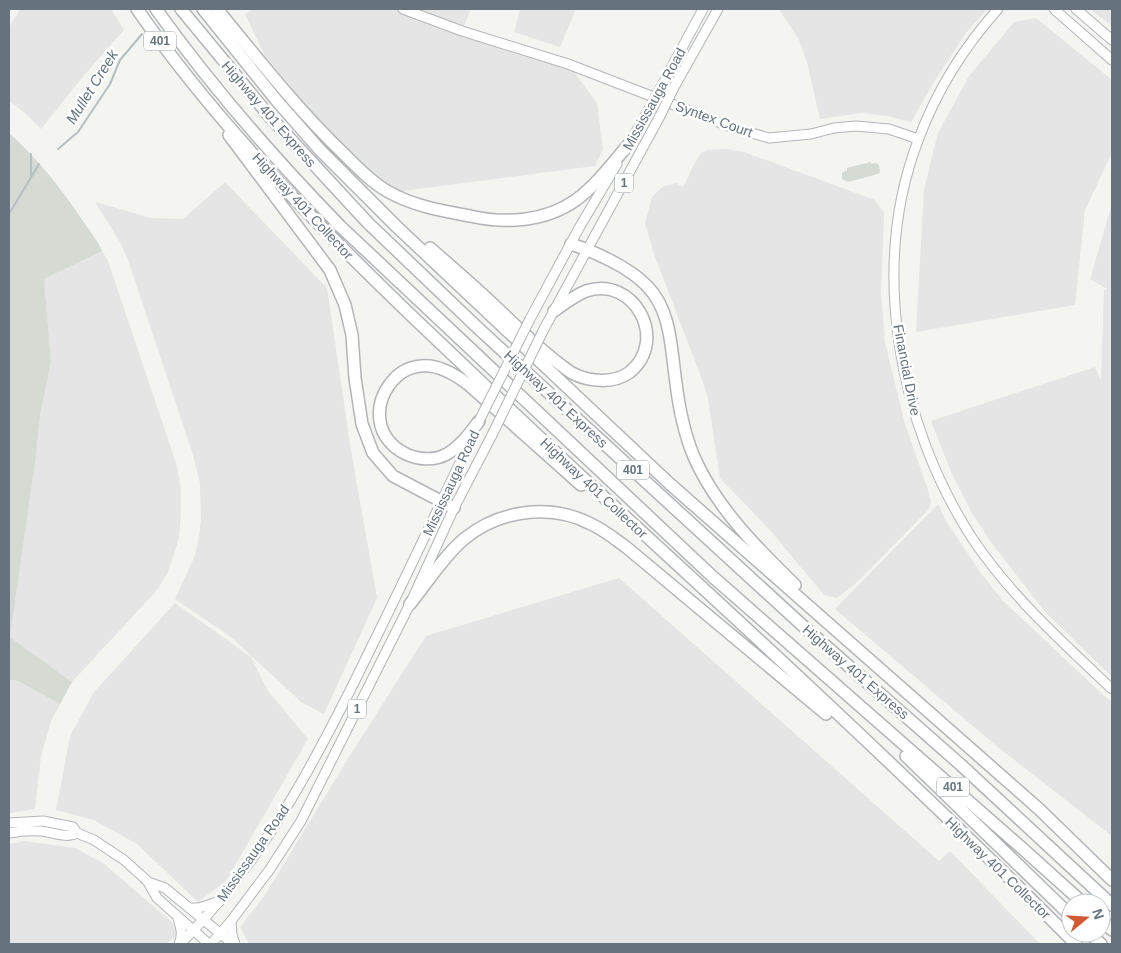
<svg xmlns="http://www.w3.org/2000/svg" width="1121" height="953" viewBox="0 0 1121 953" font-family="Arial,sans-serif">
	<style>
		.built { fill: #e4e5e4 }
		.green { fill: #d5dad2 }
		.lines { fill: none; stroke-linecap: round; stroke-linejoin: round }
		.stream { stroke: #b6c0c4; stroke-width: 2 }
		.secondary-casing { stroke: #b2b6ba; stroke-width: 11 }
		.primary-casing { stroke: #b1b5b8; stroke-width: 11 }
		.highway-casing { stroke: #b2b5b8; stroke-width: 14 }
		.secondary { stroke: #fff; stroke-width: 9 }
		.primary { stroke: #fff; stroke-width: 9 }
		.highway { stroke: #fff; stroke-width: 11 }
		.primary-bridge-casing { stroke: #b1b5b8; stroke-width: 11; stroke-linecap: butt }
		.primary-bridge { stroke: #fff; stroke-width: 9 }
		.labels { text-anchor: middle; stroke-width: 5; stroke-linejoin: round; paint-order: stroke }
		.shield { fill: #fff; stroke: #939da5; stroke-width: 1 }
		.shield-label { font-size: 12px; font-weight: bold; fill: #65737f }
		.street-label { font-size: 14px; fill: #65737f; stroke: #fff }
		.water-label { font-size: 15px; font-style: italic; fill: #61747c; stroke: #fff }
	</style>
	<rect width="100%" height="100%" fill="#f4f4f0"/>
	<!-- built -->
	<path class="built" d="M20,9H111L124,30L85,74L41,129L24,112L9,101V28Z
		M252,9H471L462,31L568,64L597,103L603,149L595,166L387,193L368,180L265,56L245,14Z
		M520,9H576L560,47L514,32Z
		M779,9H987L966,33L937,77L911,122L887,116L861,113L820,119L807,62L799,40Z
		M1090,9H1112V26Z
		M1036,18L1112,80V153L1085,210L1075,305L916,332L924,190L938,133L969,76L1014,22Z
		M725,149L744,152L875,200L884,213L881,293L885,342L905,424L927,487L931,501L929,509L886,553L855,584L837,598L824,595L769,529L720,478L708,399L703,382L654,254L645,223L652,197L662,187L676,183L682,187L686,182L693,166L702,152L707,150Z
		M225,182L327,288L351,450L377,598L324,714L301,702L231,637L175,599L194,558L198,543L201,520L200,483L194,458L128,260L120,242L95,202L151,218L183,219Z
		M1112,204V677L1045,612L991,542L972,513L952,474L931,421L1095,367L1101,381L1104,290L1107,289L1090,279Z
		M102,251L108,261L177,466L181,490V514L179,538L168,572L158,589L72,682L10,637L36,456L40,416L51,362L44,279Z
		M938,504L946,521L980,572L1003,601L1112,703V836L994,744L835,609Z
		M619,578L939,861L950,851L1040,944H249L240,927L265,895L349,757L426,636Z
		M175,603L251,657L268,691L308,739L226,881L198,902L137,844L94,820L56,810L70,736L94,692Z
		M11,680L18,681L60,704L51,721L41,756L35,809L9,813V682Z
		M24,841L75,848L103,863L173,923L176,936L166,944H9V844Z"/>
	<!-- green -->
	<path class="green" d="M9,133C37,158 60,187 81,218C88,229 97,239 102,251L44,279L51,362L40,416L36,456L10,637L72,682L60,704L18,681L11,680L9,682Z
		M871,162V164L876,163L879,165L880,172L878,174L848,182L842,179V173L847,170V168Z"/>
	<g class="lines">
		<!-- stream -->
		<path class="stream" d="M58,149L78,132L110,84L120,60L142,34
			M31,154V176
			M9,214L39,164"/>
		<!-- secondary casing -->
		<g class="secondary-casing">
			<path id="secondary" d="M403,9L462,31L568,64L734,128L769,138L811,134L834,128L856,126L889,129L918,139
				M998,9C964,47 937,90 919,138C869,267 898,423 972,538C1010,595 1062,642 1112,689
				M1054,9L1112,60
				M1076,9L1112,40
				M9,823L43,821L73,827L77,833L94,840L124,860L143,877L148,882L157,898L209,944
				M9,833C20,831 30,830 41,831C53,832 66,839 77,833
				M148,882L165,888L233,944
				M189,908H199L220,901
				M178,918C181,928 183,935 179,944
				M231,921L232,935L235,944"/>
		</g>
		<!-- primary casing -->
		<g class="primary-casing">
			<path id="primary" d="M662,85L703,9
				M673,89L718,9
				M625,151L649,109
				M530,319L579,228L617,164
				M544,329L660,116
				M180,944C264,861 317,759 368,654C404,581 439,507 474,433
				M211,944L231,921L270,869L301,821L410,604L454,508L492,435"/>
		</g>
		<!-- highway casing -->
		<g class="highway-casing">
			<path id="highway" d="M137,9C217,124 316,224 417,321C472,373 526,425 582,477C749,630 916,784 1076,944
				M156,9C211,86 274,158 340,226L713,577L1023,849L1083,903
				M181,9L271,118L368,223L479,329L802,625L961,765L1112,905
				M203,9L277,101L320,150L397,227L670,484L1039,809L1112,880
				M217,9C258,59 298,110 344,154C357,167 371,182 387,191C413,206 442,211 470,216C505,224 545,222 576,200C596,185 612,164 628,145
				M229,135L330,270L345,305L352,335L355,378L362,424L373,453L393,476L454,508
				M571,244C595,252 629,267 647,286C672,311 671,351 676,383C679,408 684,433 694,457C716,507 756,547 795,585
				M430,248C452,267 474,286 495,306C515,325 535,345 557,362C562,366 567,370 572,373C589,382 614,384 630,372C669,340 634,275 586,291C574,296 564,304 554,311
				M479,421C470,433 461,446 447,454C421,468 384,450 380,421C376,396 395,368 421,366C438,364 456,375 469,385L581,485
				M410,604C427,583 443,557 464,539C499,510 550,503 591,524C604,530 615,539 626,547L826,714
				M906,756L1071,916
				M1101,920L1112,930
				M1089,933L1101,944"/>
		</g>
		<!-- secondary -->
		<use href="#secondary" class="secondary"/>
		<!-- primary -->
		<use href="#primary" class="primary"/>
		<!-- highway -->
		<use href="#highway" class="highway"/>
		<!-- primary-bridge casing -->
		<g class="primary-bridge-casing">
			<path id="primary-bridge" d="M649,109L662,85
				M660,116L673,89
				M479,421L530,319
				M492,435L544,329"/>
		</g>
		<!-- primary-bridge -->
		<use href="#primary-bridge" class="primary-bridge"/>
	</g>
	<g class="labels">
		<!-- shield labels -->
		<g class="shield">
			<rect x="144" y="31.5" width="32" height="19" rx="4"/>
			<rect x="615" y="173.5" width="18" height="19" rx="4"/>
			<rect x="617" y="460.5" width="32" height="19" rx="4"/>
			<rect x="348" y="699.5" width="18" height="19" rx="4"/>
			<rect x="937" y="777.5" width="32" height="19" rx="4"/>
		</g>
		<g class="shield-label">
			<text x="160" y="45">401</text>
			<text x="624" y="187">1</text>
			<text x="633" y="474">401</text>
			<text x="357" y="713">1</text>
			<text x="953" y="791">401</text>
		</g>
		<!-- street labels -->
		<g class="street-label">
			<text transform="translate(654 99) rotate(-61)" y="5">Mississauga Road</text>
			<text transform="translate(269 114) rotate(49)" y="5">Highway 401 Express</text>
			<text transform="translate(714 119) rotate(20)" y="5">Syntex Court</text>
			<text transform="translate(303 206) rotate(47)" y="5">Highway 401 Collector</text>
			<text transform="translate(907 370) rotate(79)" y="5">Financial Drive</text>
			<text transform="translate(556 399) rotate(43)" y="5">Highway 401 Express</text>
			<text transform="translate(451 483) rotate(-65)" y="5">Mississauga Road</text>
			<text transform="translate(594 488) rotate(43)" y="5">Highway 401 Collector</text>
			<text transform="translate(856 672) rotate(41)" y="5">Highway 401 Express</text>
			<text transform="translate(253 853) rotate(-55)" y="5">Mississauga Road</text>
			<text transform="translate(998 868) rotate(44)" y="5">Highway 401 Collector</text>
		</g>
		<!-- water labels -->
		<g class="water-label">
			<text transform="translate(92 87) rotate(-58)" y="5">Mullet Creek</text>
		</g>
	</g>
	<!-- border -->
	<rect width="1121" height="953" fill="none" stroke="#65737f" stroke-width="20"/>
	<!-- north arrow -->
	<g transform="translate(1086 918) rotate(72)"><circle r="24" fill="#ffffff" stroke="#c1c7cc"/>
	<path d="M0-4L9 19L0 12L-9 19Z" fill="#d35931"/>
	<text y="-8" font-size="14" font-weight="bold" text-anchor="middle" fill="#65737f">N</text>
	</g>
</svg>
